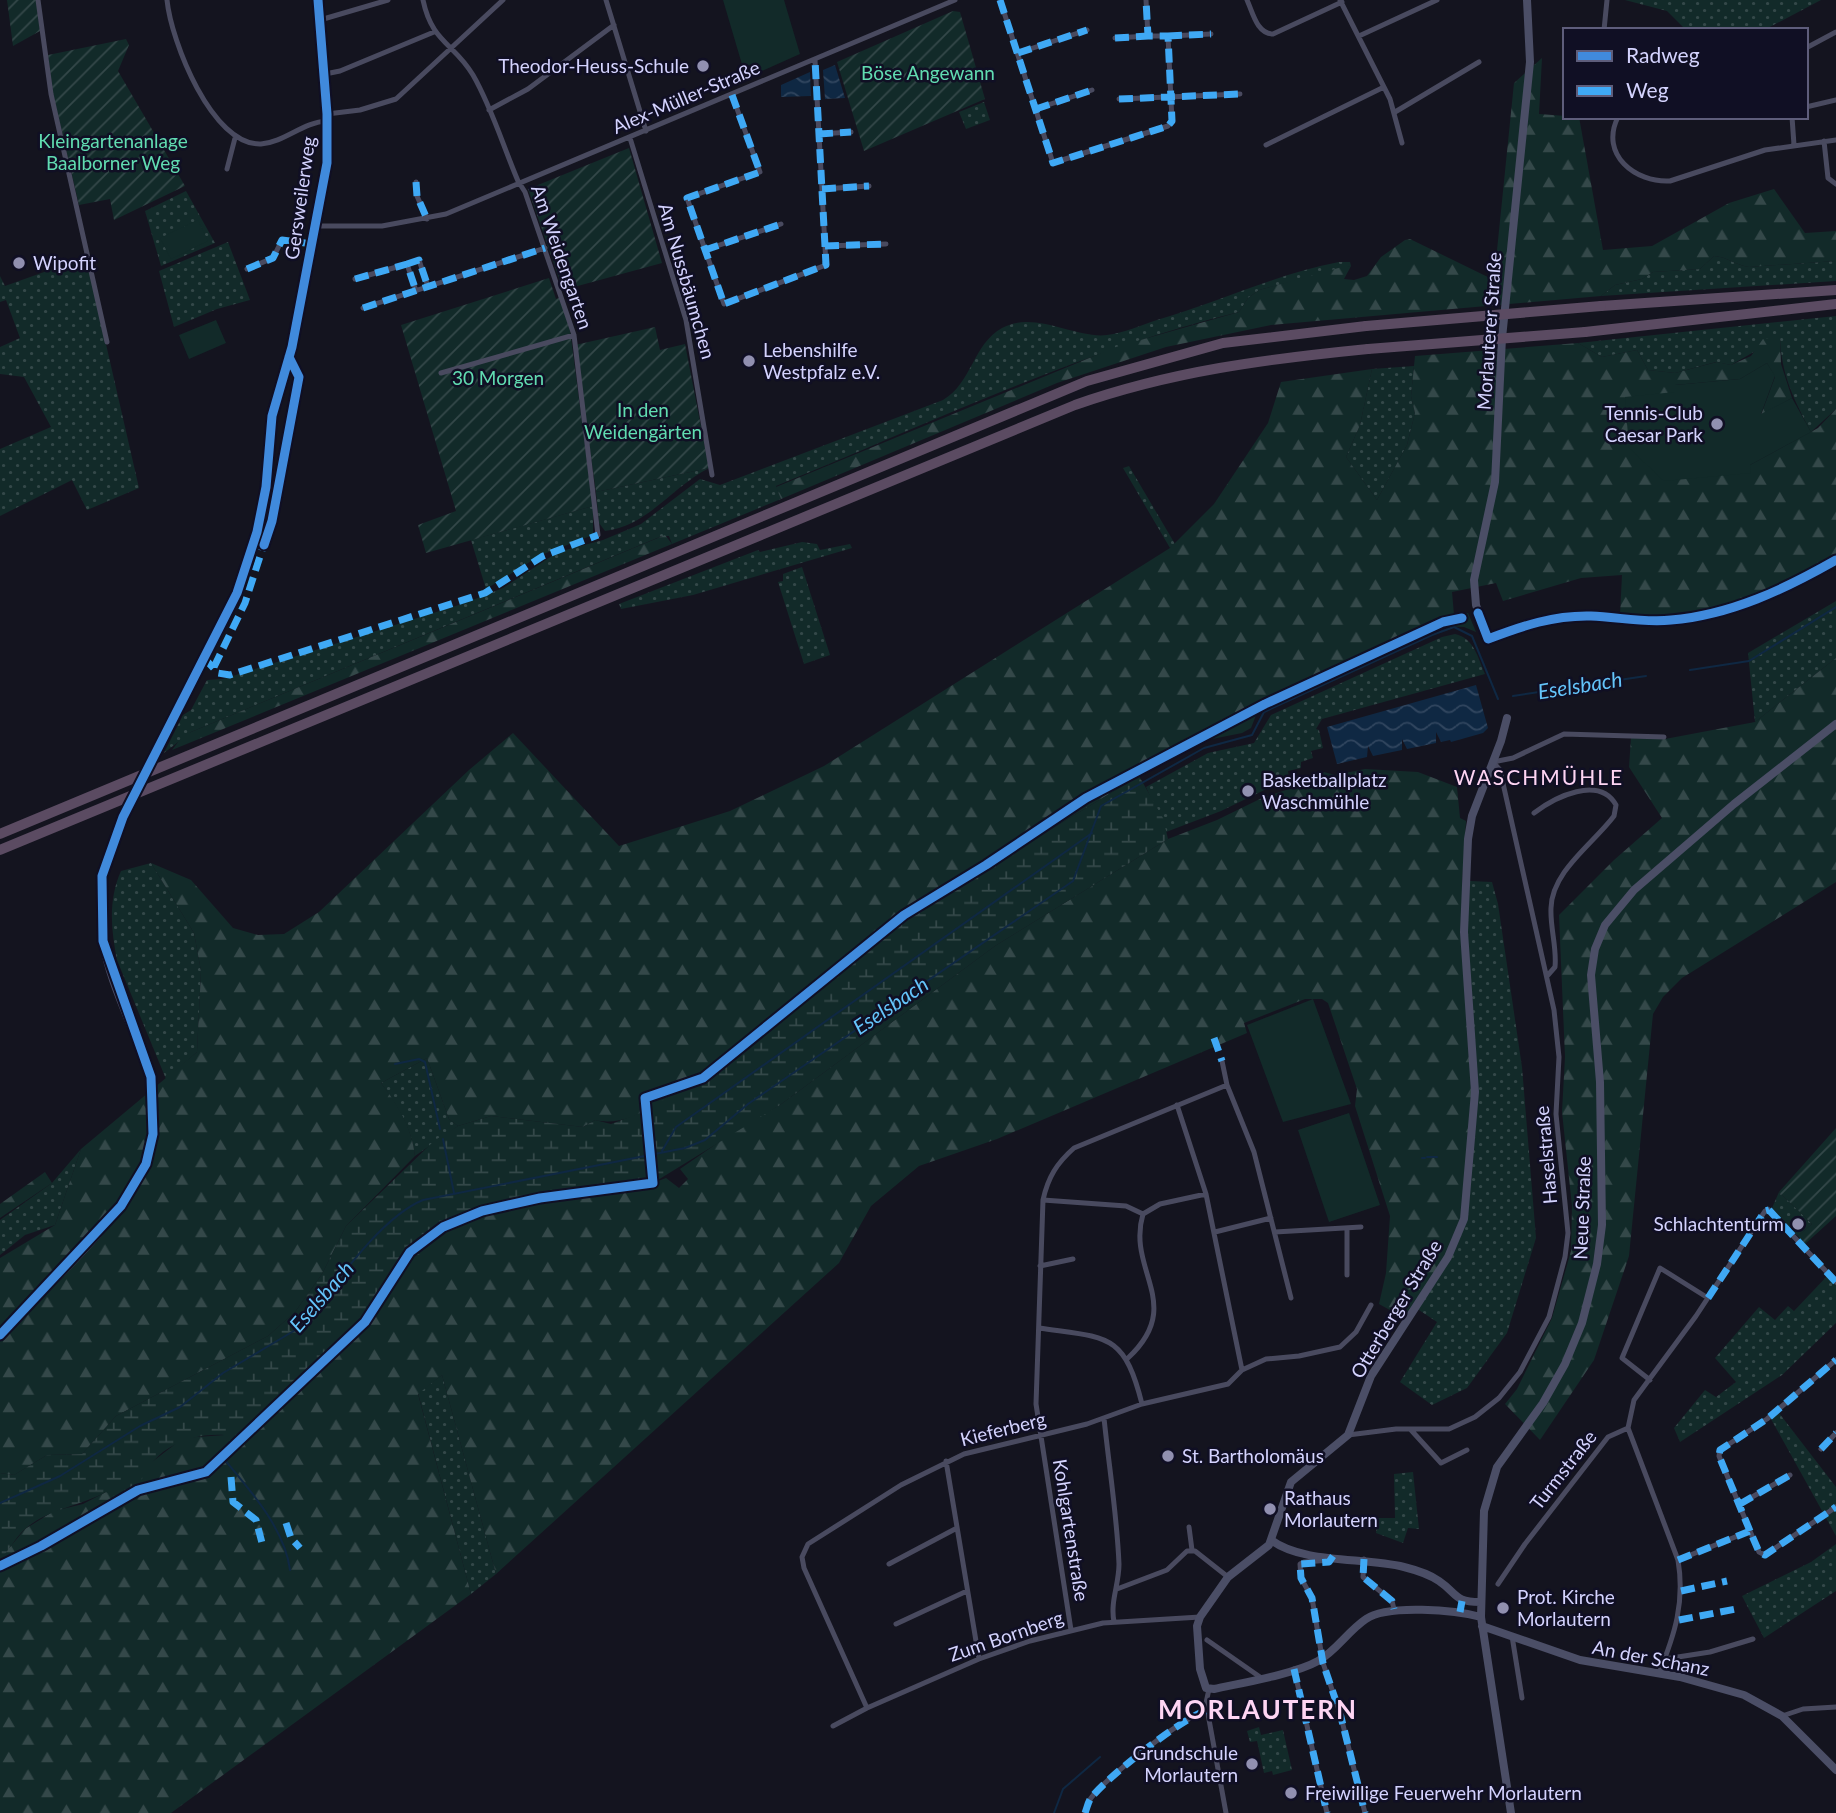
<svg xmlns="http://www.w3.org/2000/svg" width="1836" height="1813" viewBox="0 0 1836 1813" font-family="Lato,sans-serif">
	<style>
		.grass { fill: url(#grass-dots) }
		.forest { fill: url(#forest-firs) }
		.wetland { fill: url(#wetland-marsh) }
		.garden { fill: url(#garden-furrows) }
		.pitch { fill: #122a29 }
		.water { fill: url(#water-waves) }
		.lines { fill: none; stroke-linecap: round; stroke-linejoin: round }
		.stream { stroke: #0f2843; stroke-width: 2 }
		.secondary-tunnel { stroke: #313140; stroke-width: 8; stroke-dasharray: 8 4; stroke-linecap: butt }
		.street { stroke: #494a5f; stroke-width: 5 }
		.secondary { stroke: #4b4e66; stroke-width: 8 }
		.highway { stroke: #5b4b62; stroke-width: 10 }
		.highway-bridge { stroke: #5b4b62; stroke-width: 10 }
		.quiet { stroke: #3fa9f5; stroke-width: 7; stroke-dasharray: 14 7; stroke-linecap: butt }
		.cycleway-casing { stroke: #100f24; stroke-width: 13 }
		.cycleway { stroke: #408adc; stroke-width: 9 }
		.poi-dot { fill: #9190b0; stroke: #100f24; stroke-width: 2.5 }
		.labels { text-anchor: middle; stroke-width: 5; stroke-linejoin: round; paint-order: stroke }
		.poi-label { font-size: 19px; fill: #d4d3fe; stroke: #100f24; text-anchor: start }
		.park-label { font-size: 19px; fill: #61dcb1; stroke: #100f24 }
		.street-label { font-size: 19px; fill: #d4d3fe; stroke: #100f24 }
		.water-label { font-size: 21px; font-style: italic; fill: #64c4fa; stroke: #100f24 }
		.neighbourhood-label { font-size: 21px; letter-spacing: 2px; fill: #fed5f3; stroke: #100f24 }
		.district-label { font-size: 26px; font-weight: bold; letter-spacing: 2px; fill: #fed5f3; stroke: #100f24 }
	</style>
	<defs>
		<pattern id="grass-dots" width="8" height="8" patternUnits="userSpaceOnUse" patternTransform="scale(1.75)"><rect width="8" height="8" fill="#122a29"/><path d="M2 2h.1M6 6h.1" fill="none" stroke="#344849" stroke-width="1.8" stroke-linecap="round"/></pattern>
		<pattern id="forest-firs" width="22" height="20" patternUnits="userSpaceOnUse" patternTransform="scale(1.75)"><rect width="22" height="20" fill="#122a29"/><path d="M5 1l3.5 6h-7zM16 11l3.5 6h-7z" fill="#344849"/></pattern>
		<pattern id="wetland-marsh" width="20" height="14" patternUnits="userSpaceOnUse" patternTransform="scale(1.75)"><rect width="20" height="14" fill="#122a29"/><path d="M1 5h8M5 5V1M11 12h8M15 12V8" fill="none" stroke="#344849"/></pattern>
		<pattern id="garden-furrows" width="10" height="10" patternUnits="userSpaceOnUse" patternTransform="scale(1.75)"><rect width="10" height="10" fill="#122a29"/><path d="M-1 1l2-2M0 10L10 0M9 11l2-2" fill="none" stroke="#344849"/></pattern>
		<pattern id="water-waves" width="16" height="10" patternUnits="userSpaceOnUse" patternTransform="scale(1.75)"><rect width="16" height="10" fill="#0f2843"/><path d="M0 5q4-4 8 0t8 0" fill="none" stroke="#31465f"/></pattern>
	</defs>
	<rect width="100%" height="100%" fill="#14141f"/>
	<!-- grass -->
	<path class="grass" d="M1625,0H1821L1764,30H1686L1667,11Z
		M984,102L990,120L966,129L959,112Z
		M186,191L215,243L161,266L145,211Z
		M228,242L250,300L217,309L174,327L159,271Z
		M1714,256C1728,257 1735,265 1749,267L1836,261V281L1601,296L1615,285L1642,279L1653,272L1700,269Z
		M86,257L139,488L87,510L72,480L0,516V449L51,427L24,377L0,374V347L20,338L6,300L0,302V276L5,286Z
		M1339,262H1350L1351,266L1259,290L1248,298L1239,312C1079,351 928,424 776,486L781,499L672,544L669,536H662L191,732L164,753L183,715L191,710L207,680L223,679L465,603L503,588L558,552L603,540L641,524L700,479L720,485L943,400C972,383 973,344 1002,328C1034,310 1076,339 1107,335C1124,333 1141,325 1157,320C1219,302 1276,274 1339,262Z
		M1836,316V409L1811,432C1794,400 1781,374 1780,337L1731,365L1716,362L1675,373L1648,370L1637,350L1602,357L1578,343Z
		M1414,366L1411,396L1415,413L1407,445L1377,500L1346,457L1360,425L1372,369Z
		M1129,466L1175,544L1170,548L1123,468Z
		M709,468C673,486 648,526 605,531L599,523L596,492Z
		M593,506V535L541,555L486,589L471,540Z
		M802,542L817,544L820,550L850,544L852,548L693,595L621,609L619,604L758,550L760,552Z
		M802,567L830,655L804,664L778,582L783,581V574Z
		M1836,601V658L1755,722L1748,653Z
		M1455,634C1474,638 1478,658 1485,674L1322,719L1316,729L1319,730L1323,748L1311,751L1313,758L1301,762V768L1288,771L1289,778L1221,811L1166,832L1146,787L1208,753L1254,743L1271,715L1442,637Z
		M151,863L194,933L201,971L197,1052L166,1079L117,960C111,930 108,900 121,871Z
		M1470,881L1492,882L1498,904L1522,1067L1536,1238L1507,1333L1467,1388L1432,1405L1400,1382L1437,1322L1416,1308Z
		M427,1058L449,1119L458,1126L415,1156C412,1128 397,1105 381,1083Z
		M81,1149L55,1225L25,1235L0,1255V1220L52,1183Z
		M1779,1192L1812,1224L1798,1236L1772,1208Z
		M1830,1273L1836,1279V1323L1782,1375L1680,1442L1674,1428L1705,1390L1716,1397L1736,1382L1715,1358L1759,1307L1775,1320L1788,1306L1794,1311Z
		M442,1375L496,1574L471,1594L418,1393Z
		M1779,1413L1836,1487V1536L1771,1419Z
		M1413,1472L1419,1529L1408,1528L1403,1543L1376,1533L1378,1518H1395L1394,1474Z
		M1836,1544V1591L1764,1638L1742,1596L1811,1562Z
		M1259,1727L1261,1735L1283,1730L1292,1770L1273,1775L1272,1771L1264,1773L1257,1741L1250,1742L1247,1731Z"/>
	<!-- forest -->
	<path class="forest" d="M1542,58L1539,114L1579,117L1603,250L1652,246L1729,203L1774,189L1805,233L1836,231V261L1749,267C1735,265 1728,257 1714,256L1700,269L1653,272L1642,279L1615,285L1601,296L1271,325L1166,347L1057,383L781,499L776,487L1116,347L1239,312L1248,298L1259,290L1342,267L1351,266L1344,279L1354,280L1367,276L1381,257L1405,240L1410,239L1494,280L1514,83Z
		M1780,336L1781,364L1792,398L1761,415L1775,377L1767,363L1740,379L1675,385V392L1750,465L1818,428L1836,409V555C1765,594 1703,624 1620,615L1622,575L1581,578L1503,601L1496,583L1452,592L1454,615L1468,613L1476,632L1464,627L1442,626L1258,710L1251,728L1242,733L1207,740L1139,776L906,917L705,1079C672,1094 631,1129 595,1120L583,1127L491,1116L458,1126L449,1119L427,1058L381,1083C398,1105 412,1128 415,1156L346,1226L322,1274L295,1312L268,1336L116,1416L82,1454L47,1455L14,1475L0,1473V1258L55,1225L81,1149L197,1052L201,971L194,933L151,863L191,880L233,928L258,935L284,934L319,912L469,770L513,733L619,846L730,811L824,766L1170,548L1214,504L1268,423L1281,382L1372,369L1360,425L1346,457L1377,500L1407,445L1415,413L1411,396L1415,356L1578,343L1602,357L1637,350L1648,370L1675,373L1717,362L1731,365L1751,356L1763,339Z
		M665,535L672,544L172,750L182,737L191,732Z
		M1836,658V882L1682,978L1663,997L1653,1014L1629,1256L1594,1360L1540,1440L1505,1404L1517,1389L1552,1318L1571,1251L1572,1206L1562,1112L1565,1057L1559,915L1614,860L1662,818L1629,767L1631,738L1665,739L1755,722Z
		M1365,769L1418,772L1457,787L1460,818L1466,821L1462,883L1475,1092L1458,1235L1408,1320L1379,1304L1386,1273L1390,1216L1355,1106L1357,1089L1328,1003L1322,999H1305L1244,1023L1247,1033L997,1139L919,1166L871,1206L839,1263L496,1574L442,1375L418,1394L471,1594L171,1813H0V1559L25,1529L54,1511L83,1504L106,1492L143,1469L183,1438L225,1435L231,1444C271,1401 327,1366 365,1322C383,1301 392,1270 412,1251C471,1194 576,1192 653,1183L666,1178L679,1188L688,1179L680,1169L742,1126L780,1105L995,946L1168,839L1217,820L1262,798L1316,780L1324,772L1335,775Z
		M45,1172L52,1183L0,1218V1204Z"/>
	<!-- wetland -->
	<path class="wetland" d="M1139,776L1163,818L1168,839L995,946L780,1105L653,1183L540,1198L482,1211L443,1227L410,1252L365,1322L231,1445L224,1435C185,1433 149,1451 138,1490L120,1500L106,1492C80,1506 48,1509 25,1529C15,1538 9,1551 0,1559V1473L14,1475L47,1455L82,1454L116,1416L268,1336L295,1312L322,1274L346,1226L435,1140L458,1126L491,1116L583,1127L595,1120L611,1124L646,1111L672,1094L705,1079L906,917Z"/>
	<!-- garden -->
	<path class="garden" d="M7,0H36L40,31L13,46Z
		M953,11L960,12L985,99L864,151L837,62Z
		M126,39L129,45L118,71L185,186L114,220L110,199L79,205L53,94L48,55Z
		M629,148L662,263L563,290L528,189Z
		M549,278L556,299L561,297L570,330L593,506L426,553L418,525L456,511L401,325Z
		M655,327L660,350L685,344L709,468L596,492L575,345Z
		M1836,1128V1216L1805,1244L1798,1236L1812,1224L1779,1192Z"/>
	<!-- pitch -->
	<path class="pitch" d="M723,0H784L800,54L746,78Z
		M198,220L208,241L171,259L160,238Z
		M216,320L226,343L189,359L179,335Z
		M1767,363L1775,376L1761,414L1792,398L1811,432L1750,465L1751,473L1664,481L1629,448L1625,397L1675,392V385L1740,379Z
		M1313,999L1351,1104L1283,1122L1247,1025Z
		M1349,1113L1380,1205L1329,1222L1298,1130Z"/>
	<!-- water -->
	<path class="water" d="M835,65L845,98L825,99L823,70Z
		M810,72L811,96L781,97V85Z
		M1476,685L1488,728L1483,733L1451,742L1450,740L1441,742L1436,732V743L1407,749L1402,739V750L1373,756L1368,746L1367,757L1337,764L1327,727Z"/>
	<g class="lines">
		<!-- stream -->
		<path class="stream" d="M1690,670L1749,661L1836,607
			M1513,696L1646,676
			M395,1064L419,1059L425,1062L440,1129
			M443,1139L454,1193
			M662,1151L676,1127L1092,833
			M1427,1157H1437
			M1422,1158H1425
			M224,1459C250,1490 285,1529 290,1570
			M0,1503L60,1476L140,1426L180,1407L223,1373L302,1326C333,1288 379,1218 423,1200L685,1148L705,1140L748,1104L1073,881L1101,806L1204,748L1252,735L1264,712L1432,635L1454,627L1472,636L1498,699
			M1054,1813L1063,1789L1100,1757"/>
		<!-- secondary-tunnel -->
		<path class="secondary-tunnel" d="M123,817L155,754"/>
		<!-- street -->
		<path class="street" d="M38,0L51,94L107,342
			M167,0C171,41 212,146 261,144C285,142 303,122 327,121
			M423,0C432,43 454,43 473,75C492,108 503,146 518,181L525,192L574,335L598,535
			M606,0L646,131
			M1000,0L1053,163L1168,126L1172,121L1168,36H1148L1146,0
			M1247,0C1253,13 1257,34 1273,34L1342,2
			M1340,0L1390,99L1402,143
			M320,20L388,0
			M1604,30L1607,0
			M1168,36L1211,34
			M1359,36L1437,0
			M1115,38L1148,36
			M1806,48L1836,32
			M1018,53L1087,30
			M325,74L340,71L434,32
			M732,95L760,172L687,198L724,304L826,265L815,60
			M1119,99L1240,94
			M1806,107L1836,100
			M1036,109L1092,90
			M489,110L528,89L614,25
			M1395,112L1479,62
			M327,114L360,110L396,99L503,0
			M1618,117C1599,155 1636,183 1670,181L1765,150L1836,140
			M1792,117L1794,145
			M819,134L851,132
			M630,138L686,320L712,475
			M1824,141L1828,178L1836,184
			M1266,145L1384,87
			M227,169L235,138
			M416,182L417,196L427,219
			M822,189L869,186
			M317,226H382L446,214L955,0
			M825,246L886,244
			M705,250L781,224
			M407,264L419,260L428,287
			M247,269L273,258L282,240L313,244
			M355,279L407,264L416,291
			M363,308L545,248
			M441,373L574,335
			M1493,762L1513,758L1564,734L1664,737
			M1534,813C1555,797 1599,775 1616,805L1614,816C1593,844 1552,871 1551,908C1550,928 1557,947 1555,967L1548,975
			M1222,1061L1227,1085L1254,1152L1291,1298
			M1177,1105L1206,1194L1242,1370
			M1043,1200L1126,1206L1143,1214L1160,1204L1206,1194
			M1769,1210L1836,1282
			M1347,1228V1275
			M1215,1232L1271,1218
			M1275,1232L1361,1227
			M1040,1266L1073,1259
			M1039,1328C1107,1338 1124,1332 1142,1404
			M1128,1358C1186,1304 1126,1271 1143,1214
			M1650,1380L1622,1358L1660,1268L1708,1298
			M1104,1418C1109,1467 1117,1515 1119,1564C1119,1585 1110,1601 1114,1622
			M1628,1428L1678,1560C1685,1602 1675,1634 1659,1673
			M1411,1430L1441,1463L1467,1450
			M1348,1435L1396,1429H1449L1475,1417L1499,1398L1520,1372L1549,1317L1565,1257L1568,1233L1556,1114L1559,1057L1554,1010L1500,770L1493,762
			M1821,1449L1836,1433
			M946,1461L979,1659
			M1740,1504L1790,1475
			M1189,1527L1192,1550
			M1750,1531L1719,1456L1720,1450L1767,1419L1836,1360
			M1364,1559L1363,1577L1392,1601L1394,1609
			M1331,1560L1304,1562L1300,1564L1301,1578L1312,1598L1323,1663L1340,1713L1365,1813
			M1678,1560L1750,1531L1759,1552L1765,1555L1836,1507
			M889,1564L957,1528
			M1498,1584L1525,1544L1608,1437L1628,1428L1634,1400L1696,1316L1765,1211L1769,1210
			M1117,1589L1167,1570L1187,1551H1195L1228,1577
			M896,1624L967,1591
			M1071,1630L1036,1404L1043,1200C1048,1177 1057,1163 1074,1148L1227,1085
			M1512,1636L1522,1698
			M1207,1640L1260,1677
			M1665,1659L1710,1652L1753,1639
			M1294,1669L1327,1813
			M1209,1689L1206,1703L1226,1813
			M867,1708L804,1568L802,1557L808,1544L901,1485L964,1454L1087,1424L1142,1404L1228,1384L1242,1370L1266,1359L1299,1356L1340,1347L1356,1332L1371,1305
			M1782,1716L1803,1709L1836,1707
			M833,1726L867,1708L979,1659L1030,1641L1103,1623L1200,1617
			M1085,1813C1087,1808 1088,1802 1091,1798C1106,1778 1184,1716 1208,1710"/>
		<!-- secondary -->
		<path class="secondary" d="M1527,0L1530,62L1502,338L1495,482L1474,580L1476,605L1488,639C1522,626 1554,615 1591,616C1618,617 1644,623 1671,620C1731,615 1785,589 1836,560
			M155,754L237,593L257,532L266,487L272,416L292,347L327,163V114L318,0
			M0,1335C41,1292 124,1218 145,1165C178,1084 115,1018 103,941C96,896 105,857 123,817
			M1271,1540C1303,1564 1364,1557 1404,1567C1416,1570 1429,1574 1439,1581C1458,1594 1454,1602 1480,1602
			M1481,1617C1456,1610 1387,1604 1366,1619C1348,1631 1336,1651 1318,1661C1295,1674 1241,1683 1214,1689L1206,1688L1200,1669L1197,1626L1200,1617L1228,1577L1269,1545L1291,1482L1348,1435L1371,1376L1448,1257L1464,1219L1475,1092L1464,932L1468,839L1472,816L1501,741L1507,718
			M1482,1626L1580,1660L1680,1677L1744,1695L1782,1716L1836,1770
			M1511,1813L1481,1617L1484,1511L1497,1467L1543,1403L1565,1364L1582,1323L1597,1264L1602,1225L1600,1082L1591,975L1595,949L1605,925L1634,890L1734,804L1836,724"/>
		<!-- highway -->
		<path class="highway" d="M1601,306L1836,290
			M1585,332L1836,304
			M0,834L1087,381L1223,343L1366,326
			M0,850L1075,405C1171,371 1267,359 1368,349"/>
		<!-- highway-bridge -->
		<path class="highway-bridge" d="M1366,326L1601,306
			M1368,349L1585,332"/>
		<!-- quiet -->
		<path class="quiet" d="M1000,0L1053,163L1168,126L1172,121L1168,36H1148L1146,0
			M1168,36L1211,34
			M1115,38L1148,36
			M1018,53L1087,30
			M732,95L760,172L687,198L724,304L826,265L815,60
			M1119,99L1240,94
			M1036,109L1092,90
			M819,134L851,132
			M416,182L417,196L427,219
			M822,189L869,186
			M825,246L886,244
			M705,250L781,224
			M407,264L419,260L428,287
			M247,269L273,258L282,240L313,244
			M355,279L407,264L416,291
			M363,308L545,248
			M204,658L218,673L230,675L485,593L543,556L598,535
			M214,667L245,603L265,541
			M1214,1038L1222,1061
			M1769,1210L1836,1282
			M1708,1298L1765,1211L1769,1210
			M1821,1449L1836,1433
			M231,1477L233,1502L256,1520L262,1543
			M1740,1504L1790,1475
			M286,1523L291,1538L300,1548
			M1750,1531L1719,1456L1720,1450L1767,1419L1836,1360
			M1333,1556L1329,1562L1300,1564L1301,1578L1312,1598L1323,1663L1340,1713L1365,1813
			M1364,1559L1363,1577L1392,1601L1394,1609
			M1678,1560L1750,1531L1759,1552L1765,1555L1836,1507
			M1681,1591L1727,1581
			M1460,1612L1462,1601
			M1679,1620L1736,1609
			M1294,1669L1327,1813
			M1085,1813C1087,1808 1088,1802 1091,1798C1106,1778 1184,1716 1208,1710"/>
		<!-- cycleway casing -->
		<g class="cycleway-casing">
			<path id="cycleway" d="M264,545L272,521L299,377L289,357
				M1478,613L1488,639C1522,626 1554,615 1591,616C1618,617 1644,623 1671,620C1731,615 1785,589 1836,560
				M0,1335L121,1206L146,1164L153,1134L151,1077L103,941L102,876L123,817L237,593L257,532L266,487L272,416L292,347L327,163V114L318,0
				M0,1566L41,1546L138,1490L206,1472L365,1322L410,1252L443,1227L482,1211L540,1198L653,1183L645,1098L703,1078L904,915L986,865L1086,798L1265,704L1443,622L1462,618"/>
		</g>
		<!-- cycleway -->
		<use href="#cycleway" class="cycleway"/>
	</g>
	<!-- markers -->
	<g class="poi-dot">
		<circle cx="703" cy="66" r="7"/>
		<circle cx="19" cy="263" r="7"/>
		<circle cx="749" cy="361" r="7"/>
		<circle cx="1717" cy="424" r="7"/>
		<circle cx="1248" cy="791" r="7"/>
		<circle cx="1798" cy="1224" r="7"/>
		<circle cx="1168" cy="1456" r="7"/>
		<circle cx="1270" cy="1509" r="7"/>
		<circle cx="1503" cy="1608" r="7"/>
		<circle cx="1252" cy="1764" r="7"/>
		<circle cx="1291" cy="1793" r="7"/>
	</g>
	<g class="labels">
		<!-- poi labels -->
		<g class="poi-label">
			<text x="689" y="73" text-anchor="end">Theodor-Heuss-Schule</text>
			<text x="33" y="270">Wipofit</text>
			<text x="763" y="357">Lebenshilfe<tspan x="763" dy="22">Westpfalz e.V.</tspan></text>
			<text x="1703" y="420" text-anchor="end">Tennis-Club<tspan x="1703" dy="22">Caesar Park</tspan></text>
			<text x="1262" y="787">Basketballplatz<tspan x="1262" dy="22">Waschmühle</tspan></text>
			<text x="1784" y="1231" text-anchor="end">Schlachtenturm</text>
			<text x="1182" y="1463">St. Bartholomäus</text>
			<text x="1284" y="1505">Rathaus<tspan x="1284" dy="22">Morlautern</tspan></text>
			<text x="1517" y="1604">Prot. Kirche<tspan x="1517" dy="22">Morlautern</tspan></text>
			<text x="1238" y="1760" text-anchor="end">Grundschule<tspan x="1238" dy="22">Morlautern</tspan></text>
			<text x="1305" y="1800">Freiwillige Feuerwehr Morlautern</text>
		</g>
		<!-- park labels -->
		<g class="park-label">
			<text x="928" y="80">Böse Angewann</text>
			<text x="113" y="148">Kleingartenanlage<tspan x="113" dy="22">Baalborner Weg</tspan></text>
			<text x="498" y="385">30 Morgen</text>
			<text x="643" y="417">In den<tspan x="643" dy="22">Weidengärten</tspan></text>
		</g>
		<!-- street labels -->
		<g class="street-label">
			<text transform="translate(686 97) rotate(-23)" y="7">Alex-Müller-Straße</text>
			<text transform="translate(300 198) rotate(-82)" y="7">Gersweilerweg</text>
			<text transform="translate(562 257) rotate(71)" y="7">Am Weidengarten</text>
			<text transform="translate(687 281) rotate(74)" y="7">Am Nussbäumchen</text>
			<text transform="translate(1489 331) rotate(-86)" y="7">Morlauterer Straße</text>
			<text transform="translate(1546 1155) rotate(-95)" y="7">Haselstraße</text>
			<text transform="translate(1582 1208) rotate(-88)" y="7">Neue Straße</text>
			<text transform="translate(1396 1309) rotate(-59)" y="7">Otterberger Straße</text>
			<text transform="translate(1003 1429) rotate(-14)" y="7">Kieferberg</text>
			<text transform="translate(1563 1470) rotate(-52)" y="7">Turmstraße</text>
			<text transform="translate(1071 1530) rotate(81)" y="7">Kohlgartenstraße</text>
			<text transform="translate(1006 1636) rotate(-19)" y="7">Zum Bornberg</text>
			<text transform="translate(1651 1658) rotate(11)" y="7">An der Schanz</text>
		</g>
		<!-- water labels -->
		<g class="water-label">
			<text transform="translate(1580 686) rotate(-9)" y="7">Eselsbach</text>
			<text transform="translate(891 1006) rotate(-34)" y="7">Eselsbach</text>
			<text transform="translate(322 1297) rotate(-49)" y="7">Eselsbach</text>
		</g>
		<!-- neighbourhood labels -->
		<g class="neighbourhood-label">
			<text x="1539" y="785">WASCHMÜHLE</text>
		</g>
		<!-- district labels -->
		<g class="district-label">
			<text x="1258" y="1719">MORLAUTERN</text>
		</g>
	</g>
	<!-- legend -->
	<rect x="1563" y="28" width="245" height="91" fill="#100f24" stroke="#5e5d7b" stroke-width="2"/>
	<rect x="1577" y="51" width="35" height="10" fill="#408adc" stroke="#5e5d7b" stroke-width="2"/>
	<text x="1626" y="63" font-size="21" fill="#d4d3fe">Radweg</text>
	<rect x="1577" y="86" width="35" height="10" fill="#3fa9f5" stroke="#5e5d7b" stroke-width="2"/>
	<text x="1626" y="98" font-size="21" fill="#d4d3fe">Weg</text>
</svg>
